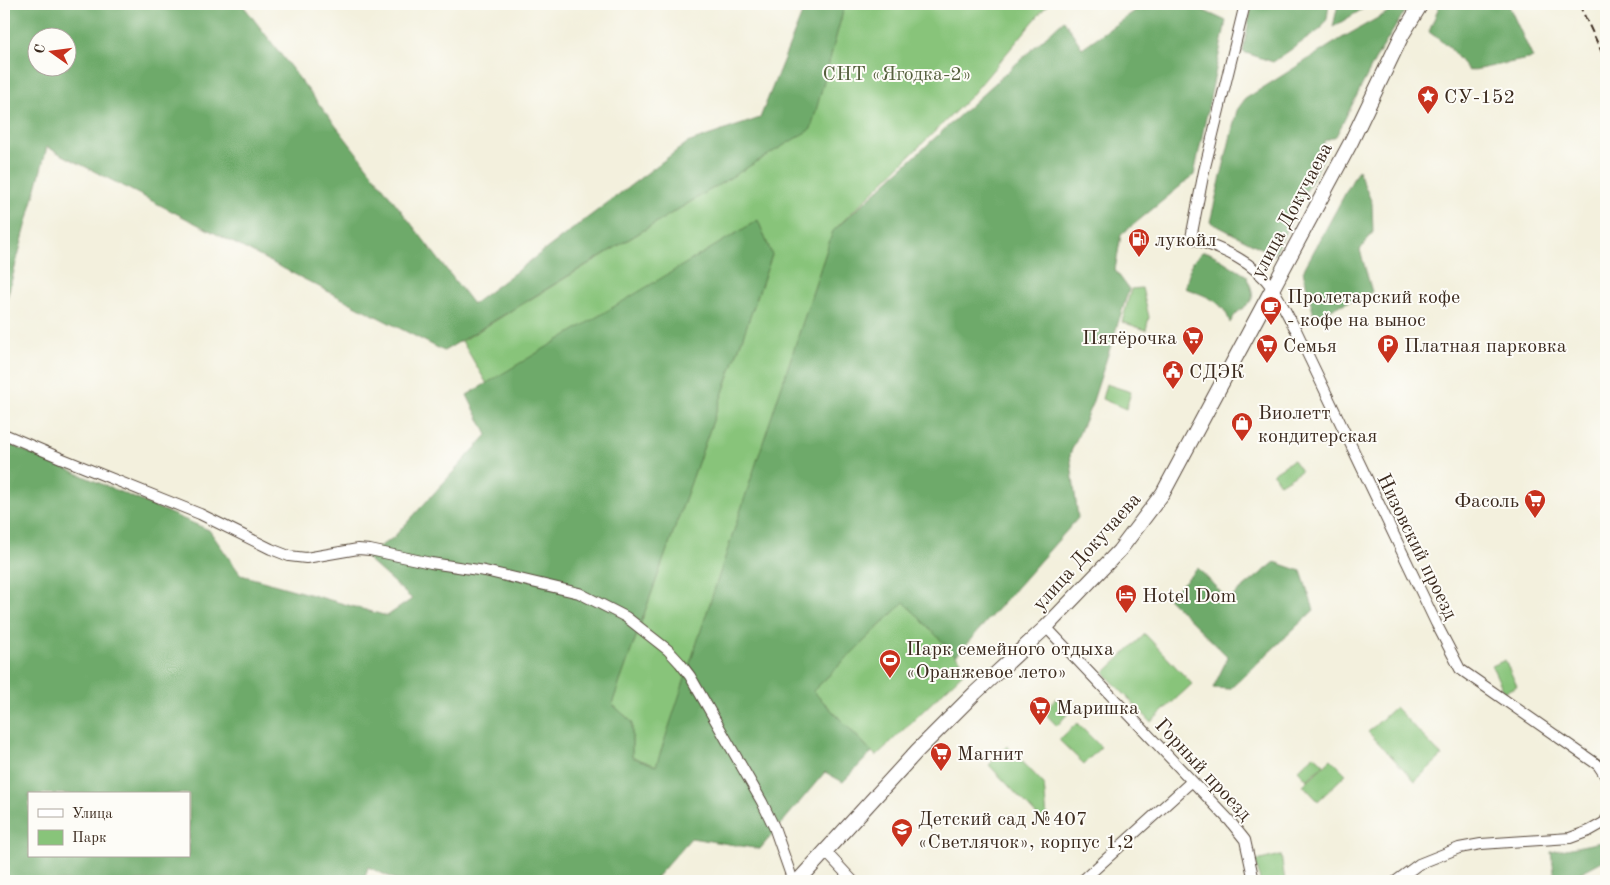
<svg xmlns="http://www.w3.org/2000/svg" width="1610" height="885" viewBox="0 0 1610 885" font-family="'Old Standard TT',serif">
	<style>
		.green { fill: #88c47a; stroke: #62774c }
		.forest { fill: #6eaa6a; stroke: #546a44; fill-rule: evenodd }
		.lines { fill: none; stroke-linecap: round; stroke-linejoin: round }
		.minor-casing { stroke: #57483b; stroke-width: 12 }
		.major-casing { stroke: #57483b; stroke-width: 16 }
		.minor { stroke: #fff; stroke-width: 10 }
		.major { stroke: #fff; stroke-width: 14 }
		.rail { stroke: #3b2a1e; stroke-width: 2; stroke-dasharray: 8 4; stroke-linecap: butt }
		.labels { text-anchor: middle; stroke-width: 4; stroke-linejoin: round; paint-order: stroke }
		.park-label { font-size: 20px; fill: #56603e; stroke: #fdfcf7 }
		.poi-label { font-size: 20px; fill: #3b2a1e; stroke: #fdfcf7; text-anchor: start }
		.street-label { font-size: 20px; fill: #3b2a1e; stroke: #fdfcf7 }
	</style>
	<rect width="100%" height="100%" fill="#fdfcf7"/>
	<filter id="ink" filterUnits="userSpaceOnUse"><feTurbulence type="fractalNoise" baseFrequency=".02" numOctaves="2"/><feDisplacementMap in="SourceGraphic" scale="10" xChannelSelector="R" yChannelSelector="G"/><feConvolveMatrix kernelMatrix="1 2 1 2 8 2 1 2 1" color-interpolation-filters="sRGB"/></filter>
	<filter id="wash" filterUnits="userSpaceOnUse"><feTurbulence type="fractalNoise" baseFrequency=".0096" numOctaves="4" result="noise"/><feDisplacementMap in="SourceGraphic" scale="20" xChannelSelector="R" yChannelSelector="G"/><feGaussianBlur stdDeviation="1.12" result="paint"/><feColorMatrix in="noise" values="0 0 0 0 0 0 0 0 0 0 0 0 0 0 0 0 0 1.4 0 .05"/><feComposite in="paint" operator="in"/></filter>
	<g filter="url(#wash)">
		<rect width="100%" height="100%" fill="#f3f0dd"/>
		<!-- green -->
		<path class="green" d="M845,4H1048L970,97L833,231L657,766L632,757V722L612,704L772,255L758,221L487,384L462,341L810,129Z
			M1142,288L1149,317L1146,330L1122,322L1131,289Z
			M1106,384L1131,392L1126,409L1102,399Z
			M1293,460L1301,471L1280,484L1273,473Z
			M904,602L968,668L876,756L813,691Z
			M1145,634L1192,684L1151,722L1104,673Z
			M1505,660L1517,686L1504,692L1492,666Z
			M1057,698L1070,711L1057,726L1043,711Z
			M1395,707L1442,756L1415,781L1368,732Z
			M1077,723L1101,747L1084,764L1059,740Z
			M1007,746L1044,784L1047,818L1042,821L989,765Z
			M1314,755L1324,764L1307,780L1298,770Z
			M1331,759L1346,774L1318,801L1303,785Z
			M1281,855L1285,881H1260L1256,861Z"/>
		<!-- forest -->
		<path class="forest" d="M4,4H242L473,304L687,143L760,118L806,4H845L811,129L444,351L47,147L4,309ZM38,38H68V68H38Z
			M1145,4H1189L1226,21L1194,175L1121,235L1115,270L1129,289L1092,404L1070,454L1078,518L956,656L904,602L813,691L872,752L843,782L825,772L760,849L691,838L653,881H399L368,867L364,881H4V442L209,530L241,575L387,616L412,599L364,556L393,538L487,435L467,395L758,220L772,255L612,704L632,722V757L656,766L833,231L1064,20L1082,48ZM29,794H189V856H29Z
			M1252,4H1329L1327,19L1321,29L1273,62L1243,52Z
			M1338,4H1371L1333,27Z
			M1440,4H1508L1533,58L1469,71L1449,47L1429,32Z
			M1399,6L1405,11L1375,60L1336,136L1324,141L1323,158L1274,255L1210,222L1237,110L1245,99L1342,38Z
			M1358,170L1372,203L1373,232L1360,250L1372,292L1314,316L1303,271Z
			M1202,252H1207L1212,254L1247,276C1247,281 1251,285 1252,291C1255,303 1244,306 1237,313C1234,316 1232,319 1230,323C1224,300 1205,296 1185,288L1192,262Z
			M1275,562L1301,571L1314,610L1230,689L1213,688L1228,657L1168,598L1198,568L1228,600Z
			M1606,841V859L1565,881H1559L1555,878L1551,852Z"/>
	</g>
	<g filter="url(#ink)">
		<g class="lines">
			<!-- minor casing -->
			<g class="minor-casing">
				<path id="minor" d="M1245,4L1204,171L1191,238C1222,249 1254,261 1273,289C1282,302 1288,317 1296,330L1436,623L1460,669L1598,765L1606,777
					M4,434L63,459L200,514L271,549L289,556L306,558L358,549L370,550L431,563L485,571L579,593L626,617L668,650L680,663L690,676L762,802L774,827L793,881
					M1046,627L1229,820L1245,840L1254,881
					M825,851L853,881
					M1082,881L1192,781
					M1396,881L1419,864L1459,848L1481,844L1570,838L1589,831L1605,822L1606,819"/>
			</g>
			<!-- major casing -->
			<g class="major-casing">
				<path id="major" d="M798,881L917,751L975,693L1046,627L1119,551L1163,493L1351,142L1402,35L1421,4"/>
			</g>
			<!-- minor -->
			<use href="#minor" class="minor"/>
			<!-- major -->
			<use href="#major" class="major"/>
			<!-- rail -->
			<path class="rail" d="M1579,4L1606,61"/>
		</g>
	</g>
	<!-- icons -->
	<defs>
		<g id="sight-pin" transform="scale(1.125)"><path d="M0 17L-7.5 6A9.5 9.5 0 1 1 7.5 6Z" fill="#c8321e" stroke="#fdfcf7"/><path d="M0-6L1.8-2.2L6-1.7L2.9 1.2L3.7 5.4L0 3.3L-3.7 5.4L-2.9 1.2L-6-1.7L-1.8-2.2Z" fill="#fff"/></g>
		<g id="fuel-pin" transform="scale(1.125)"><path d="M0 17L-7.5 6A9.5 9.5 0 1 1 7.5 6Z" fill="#c8321e" stroke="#fdfcf7"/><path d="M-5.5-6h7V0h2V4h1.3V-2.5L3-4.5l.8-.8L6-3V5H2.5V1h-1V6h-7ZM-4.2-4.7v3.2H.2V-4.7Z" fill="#fff"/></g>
		<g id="cafe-pin" transform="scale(1.125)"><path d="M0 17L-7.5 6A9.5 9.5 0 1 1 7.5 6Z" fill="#c8321e" stroke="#fdfcf7"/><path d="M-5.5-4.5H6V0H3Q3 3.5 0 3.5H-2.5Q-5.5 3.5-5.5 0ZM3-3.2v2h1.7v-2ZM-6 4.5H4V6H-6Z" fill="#fff"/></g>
		<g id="supermarket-pin" transform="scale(1.125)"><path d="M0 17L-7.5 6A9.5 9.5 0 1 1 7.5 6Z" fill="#c8321e" stroke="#fdfcf7"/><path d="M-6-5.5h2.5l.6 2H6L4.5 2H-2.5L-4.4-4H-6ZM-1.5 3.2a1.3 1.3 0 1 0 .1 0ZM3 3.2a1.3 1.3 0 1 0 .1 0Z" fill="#fff"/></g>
		<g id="parking-pin" transform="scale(1.125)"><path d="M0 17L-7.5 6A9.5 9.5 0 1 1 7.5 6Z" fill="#c8321e" stroke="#fdfcf7"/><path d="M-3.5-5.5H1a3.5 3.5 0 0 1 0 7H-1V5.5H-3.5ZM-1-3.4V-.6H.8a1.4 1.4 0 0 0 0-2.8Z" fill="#fff"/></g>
		<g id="civic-pin" transform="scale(1.125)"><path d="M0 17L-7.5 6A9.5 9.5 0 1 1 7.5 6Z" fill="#c8321e" stroke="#fdfcf7"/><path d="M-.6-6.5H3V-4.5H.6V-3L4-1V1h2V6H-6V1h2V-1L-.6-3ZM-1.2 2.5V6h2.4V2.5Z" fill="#fff"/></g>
		<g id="shop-pin" transform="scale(1.125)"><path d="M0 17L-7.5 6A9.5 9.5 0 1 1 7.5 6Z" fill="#c8321e" stroke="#fdfcf7"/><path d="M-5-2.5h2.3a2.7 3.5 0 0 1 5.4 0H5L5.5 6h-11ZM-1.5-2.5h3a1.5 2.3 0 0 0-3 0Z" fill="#fff"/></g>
		<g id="hotel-pin" transform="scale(1.125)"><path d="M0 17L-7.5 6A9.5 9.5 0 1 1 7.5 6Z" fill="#c8321e" stroke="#fdfcf7"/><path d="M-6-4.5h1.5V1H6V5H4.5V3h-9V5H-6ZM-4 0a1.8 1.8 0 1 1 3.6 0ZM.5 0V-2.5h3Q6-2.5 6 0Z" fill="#fff"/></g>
		<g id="stadium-pin" transform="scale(1.125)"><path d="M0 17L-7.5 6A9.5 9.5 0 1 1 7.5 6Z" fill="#c8321e" stroke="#fdfcf7"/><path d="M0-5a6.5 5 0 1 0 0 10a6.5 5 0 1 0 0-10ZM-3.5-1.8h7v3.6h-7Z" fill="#fff"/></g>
		<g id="school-pin" transform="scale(1.125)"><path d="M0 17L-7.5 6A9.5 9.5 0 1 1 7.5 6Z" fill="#c8321e" stroke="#fdfcf7"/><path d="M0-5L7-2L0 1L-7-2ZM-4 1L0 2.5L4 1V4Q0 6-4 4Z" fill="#fff"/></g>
	</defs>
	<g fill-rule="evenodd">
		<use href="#sight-pin" x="1428" y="96"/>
		<use href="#fuel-pin" x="1139" y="239"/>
		<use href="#cafe-pin" x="1271" y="307"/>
		<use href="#supermarket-pin" x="1193" y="337"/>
		<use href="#supermarket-pin" x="1267" y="345"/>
		<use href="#parking-pin" x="1388" y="345"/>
		<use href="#civic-pin" x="1173" y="371"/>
		<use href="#shop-pin" x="1242" y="423"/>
		<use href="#supermarket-pin" x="1535" y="500"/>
		<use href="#hotel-pin" x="1126" y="595"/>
		<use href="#stadium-pin" x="890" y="660"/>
		<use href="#supermarket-pin" x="1040" y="707"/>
		<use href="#supermarket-pin" x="941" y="753"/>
		<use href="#school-pin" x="902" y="829"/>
	</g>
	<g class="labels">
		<!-- park labels -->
		<g class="park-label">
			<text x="897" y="80">СНТ «Ягодка-2»</text>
		</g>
		<!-- poi labels -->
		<g class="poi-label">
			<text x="1444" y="103">СУ-152</text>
			<text x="1155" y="246">лукойл</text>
			<text x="1287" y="303">Пролетарский кофе<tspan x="1287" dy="23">- кофе на вынос</tspan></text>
			<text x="1177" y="344" text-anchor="end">Пятёрочка</text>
			<text x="1283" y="352">Семья</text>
			<text x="1404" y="352">Платная парковка</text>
			<text x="1189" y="378">СДЭК</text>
			<text x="1258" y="419">Виолетт<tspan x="1258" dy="23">кондитерская</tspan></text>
			<text x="1519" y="507" text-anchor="end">Фасоль</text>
			<text x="1142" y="602">Hotel Dom</text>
			<text x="906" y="655">Парк семейного отдыха<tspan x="906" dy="23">«Оранжевое лето»</tspan></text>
			<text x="1056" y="714">Маришка</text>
			<text x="957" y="760">Магнит</text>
			<text x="918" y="825">Детский сад №407<tspan x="918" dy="23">«Светлячок», корпус 1,2</tspan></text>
		</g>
		<!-- street labels -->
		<g class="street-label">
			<text transform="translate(1291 210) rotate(-62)" y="7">улица Докучаева</text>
			<text transform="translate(1418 546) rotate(64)" y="7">Низовский проезд</text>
			<text transform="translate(1086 551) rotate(-48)" y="7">улица Докучаева</text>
			<text transform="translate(1204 769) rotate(47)" y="7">Горный проезд</text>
		</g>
	</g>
	<!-- margin -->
	<rect width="1610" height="885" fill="none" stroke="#fdfcf7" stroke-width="20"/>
	<!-- legend -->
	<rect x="28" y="792" width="162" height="65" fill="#fdfcf7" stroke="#afa8a0"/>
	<rect x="38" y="809" width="25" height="8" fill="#ffffff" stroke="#afa8a0"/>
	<text x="72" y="818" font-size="15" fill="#3b2a1e">Улица</text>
	<rect x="38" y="830" width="25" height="15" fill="#88c47a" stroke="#afa8a0"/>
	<text x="72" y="842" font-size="15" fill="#3b2a1e">Парк</text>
	<!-- north arrow -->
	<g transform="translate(52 52) rotate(284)"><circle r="24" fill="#fdfcf7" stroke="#afa8a0"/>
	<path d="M0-4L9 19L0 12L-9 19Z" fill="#c8321e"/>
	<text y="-8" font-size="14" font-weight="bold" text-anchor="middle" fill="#3b2a1e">С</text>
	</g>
</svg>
